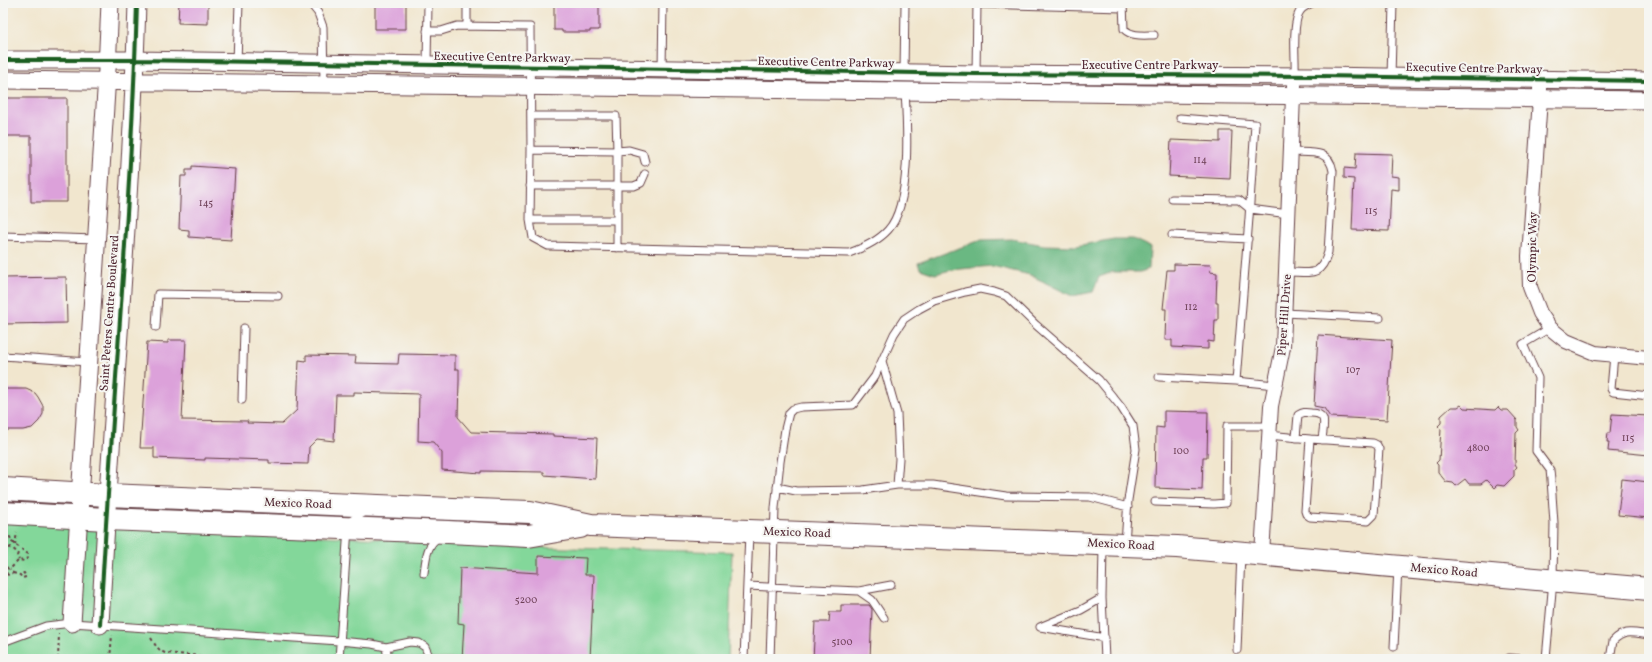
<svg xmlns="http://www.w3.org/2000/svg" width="1652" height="662" viewBox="0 0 1652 662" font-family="Vollkorn,serif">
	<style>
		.green { fill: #83d79a; stroke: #667b62 }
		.forest { fill: #6ab882; stroke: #5a6c56 }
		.building { fill: #dca1da }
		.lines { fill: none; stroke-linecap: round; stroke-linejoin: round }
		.service-casing { stroke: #633d43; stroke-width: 9 }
		.minor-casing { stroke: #633d43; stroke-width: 16 }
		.tertiary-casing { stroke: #633d43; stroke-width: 19 }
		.primary-casing { stroke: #633d43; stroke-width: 24 }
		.path { stroke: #633d43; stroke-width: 2; stroke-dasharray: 3 3; stroke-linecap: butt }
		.service { stroke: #fff; stroke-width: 7 }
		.minor { stroke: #fff; stroke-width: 14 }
		.tertiary { stroke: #fff; stroke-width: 17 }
		.primary { stroke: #fff; stroke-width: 22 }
		.cycleway-casing { stroke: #f6f6f2; stroke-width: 6 }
		.cycleway { stroke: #1b5e20; stroke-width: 4 }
		.labels { text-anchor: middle; stroke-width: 4; stroke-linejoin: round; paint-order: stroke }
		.number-label { font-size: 10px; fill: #6e4057 }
		.street-label { font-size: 12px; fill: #4a1f2b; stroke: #f6f6f2 }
	</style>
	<rect width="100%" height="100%" fill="#f6f6f2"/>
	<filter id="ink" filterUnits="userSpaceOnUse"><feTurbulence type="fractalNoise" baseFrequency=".025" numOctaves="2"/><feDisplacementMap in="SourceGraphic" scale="8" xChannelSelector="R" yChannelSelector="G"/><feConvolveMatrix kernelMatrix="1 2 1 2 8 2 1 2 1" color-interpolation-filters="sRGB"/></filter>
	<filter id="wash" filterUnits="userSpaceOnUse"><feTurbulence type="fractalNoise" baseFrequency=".012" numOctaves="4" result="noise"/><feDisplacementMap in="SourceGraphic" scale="16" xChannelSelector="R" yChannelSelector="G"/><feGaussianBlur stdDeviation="0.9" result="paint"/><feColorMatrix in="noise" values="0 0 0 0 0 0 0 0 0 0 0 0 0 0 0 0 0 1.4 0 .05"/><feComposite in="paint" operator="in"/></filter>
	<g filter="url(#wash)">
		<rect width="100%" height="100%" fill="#f1e6ce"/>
		<!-- green -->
		<path class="green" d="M3,520L402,540L444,545L732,552L728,659H3Z"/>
		<!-- forest -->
		<path class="forest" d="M1012,239L1044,245L1076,246L1114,239H1133L1150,247L1149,269L1140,272H1113L1099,277L1093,292L1072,296L1030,275L992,266L951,270L935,274L920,269L918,263L981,240Z"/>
		<g id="blocks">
			<!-- building -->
			<path class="building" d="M179,3H208V24L178,23Z
				M375,3H406V29H375Z
				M554,3H599V30H590V32H562V30H554Z
				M3,98H67V202H31V136H3Z
				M1220,131H1232L1230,179L1169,176L1171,140L1220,142Z
				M1356,153L1392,154L1391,176L1399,177V190L1391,189L1389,231L1352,230L1354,179L1344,178V168L1355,169Z
				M192,166L235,169L231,240L189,237V230L179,229L181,176H186V170H192Z
				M1174,264L1211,265L1210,272L1217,273L1216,303H1218V320H1215L1214,342L1208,341V349L1172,347V340H1165L1166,309H1163L1167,270H1174Z
				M66,277L67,323L3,324V278Z
				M1318,335L1392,340L1387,420L1330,417L1324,408L1314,406Z
				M168,340H186L182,420L248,421L247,423L282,424L297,410L299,360L306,361V355L356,356L355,363L398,364L399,354L455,355V369H459V381L458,417L471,432L553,434V436L597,438L595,479L544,475V472L481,471V473L442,470V453L433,442L418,441L419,394L354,392V395H336L334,441L317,439L309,447L308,464L269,463V460L205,458V460L154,458V448H140L147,342L168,343Z
				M3,389H26L35,393L38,397L43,406V414L39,421L32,428L23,430H3Z
				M1461,405L1464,408L1495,410L1498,407L1501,410H1508L1517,420V427L1519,430L1516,433L1515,464L1517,467L1514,470V476L1504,486L1497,485L1494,488L1486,480L1481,484H1469L1465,479L1456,486L1453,483L1446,482L1438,472V465L1436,463L1439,460L1441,429L1438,426L1441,423V416L1451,407H1458Z
				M1164,411L1208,412L1207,457H1203L1202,490L1155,488L1156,427L1164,428Z
				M1612,414L1649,416V455L1608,451L1609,442H1607L1608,433H1610Z
				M1622,479L1649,482V518L1618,515Z
				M538,556L586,558L585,575H594L590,659H462L464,624L458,623L460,568L538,573Z
				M841,605H869L872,609L870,659H813L815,622H829L830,612H841Z"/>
		</g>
	</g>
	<g filter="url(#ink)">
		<use href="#blocks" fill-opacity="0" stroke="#633d43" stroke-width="1"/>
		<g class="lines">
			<!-- service casing -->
			<g class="service-casing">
				<path id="service" d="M310,3L318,13L323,27L324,83
					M1123,3L1124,29C1132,37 1144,35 1154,35
					M977,4L1123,8
					M467,26V3
					M427,31H441L457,26L530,27L531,150L530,220L533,238L548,246L849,253C863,248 878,241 888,230C912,204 907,125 905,91
					M237,62L239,3
					M427,65L428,3
					M662,69L663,3
					M904,73L905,3
					M976,74L977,3
					M1295,75C1296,58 1292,32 1298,15C1300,9 1307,5 1312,3
					M1391,77L1393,3
					M531,116H616L617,151L531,150
					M1180,118L1255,124L1249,218L1236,381
					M645,162L643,154L629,150L617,151V186H634L641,183L645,174
					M530,186H617V248
					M1172,199L1239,200L1250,209L1289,214
					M530,220H617
					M1172,235L1248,239
					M3,236L96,239
					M1286,272C1310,272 1321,278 1328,252L1333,171C1329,148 1310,153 1291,152
					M1285,313L1380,318
					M156,327L158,294L278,296
					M1614,355L1611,389L1613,392L1649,396
					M3,356L88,362
					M882,361L897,414L899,459L897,485
					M1159,377L1236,381L1275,385
					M242,400L244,328
					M1268,435L1310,439L1305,511L1306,514L1310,517L1368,521L1374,515L1379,449L1377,445L1373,443L1310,439
					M1296,438L1298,415C1303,412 1305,412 1311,413C1329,413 1323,426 1322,440
					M777,487L796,491L863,490L897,485H933L1006,496L1090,497L1128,507
					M1155,502L1214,504L1226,503L1227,426H1269
					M424,573C426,559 426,545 439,537
					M747,586L859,591L891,585
					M859,591L872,600L884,618
					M1102,598L1105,659
					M1040,627L1081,610L1102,598L1103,547
					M1040,627L1105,638
					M3,642L46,626L72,623L339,641L372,644L386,647L410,642L419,643L425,647L428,654V659
					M386,647L388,659
					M1394,647L1398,568
					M1237,650L1241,554
					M1509,658L1524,659
					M339,659L348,528L352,520L367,511
					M744,659L749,533
					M770,659L775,508L780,462L785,429L789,413L793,409L801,407L853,405L875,376L894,334L904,319L919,309L934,301L965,292L980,289L994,292L1006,296L1036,325L1099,380L1121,407L1133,426L1136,449L1128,500L1125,543
					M1546,659L1553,580L1554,523L1551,480L1550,470L1536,451L1538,378L1523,344L1550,328
					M1610,659L1613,641C1624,629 1634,633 1649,635"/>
			</g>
			<!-- minor casing -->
			<g class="minor-casing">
				<path id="minor" d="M1540,79V99L1529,256L1530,287L1540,313L1550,328L1566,341L1595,353L1649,358
					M1262,554L1271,406L1283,347L1293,96L1295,76"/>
			</g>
			<!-- tertiary casing -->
			<g class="tertiary-casing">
				<path id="tertiary" d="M3,60H135L976,74L1320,76L1649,81
					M3,80L1649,100
					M72,623L106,91L110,3
					M100,625C111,418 131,211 137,3"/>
			</g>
			<!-- primary casing -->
			<g class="primary-casing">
				<path id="primary" d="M3,489L107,495L530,512L591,525L1177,547L1649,589
					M3,513L106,519L448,532L528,536L580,527"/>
			</g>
			<!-- path -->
			<path class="path" d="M3,537H10L12,542L28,554V558L24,561L19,560L10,569
				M15,545L17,532
				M3,548L7,549L11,547L18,553L17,556L19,560
				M3,562L8,569L6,574L3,575
				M13,573L20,575L22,578L26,577L24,573L20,575
				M6,574L9,575L13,573L10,569
				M151,638C155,645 158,650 165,653L201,656
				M58,659L59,634
				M110,659L112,635"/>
			<!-- service -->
			<use href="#service" class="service"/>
			<!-- minor -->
			<use href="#minor" class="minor"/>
			<!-- tertiary -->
			<use href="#tertiary" class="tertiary"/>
			<!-- primary -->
			<use href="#primary" class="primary"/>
			<!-- cycleway casing -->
			<g class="cycleway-casing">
				<path id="cycleway" d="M3,60H135L976,74L1320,76L1649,81
					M100,625C111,418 131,211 137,3"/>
			</g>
			<!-- cycleway -->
			<use href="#cycleway" class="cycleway"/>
		</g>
	</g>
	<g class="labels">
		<!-- number labels -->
		<g class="number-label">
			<text x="1200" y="163">114</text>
			<text x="206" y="206">145</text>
			<text x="1371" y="214">115</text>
			<text x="1191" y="310">112</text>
			<text x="1353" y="373">107</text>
			<text x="1628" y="441">115</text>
			<text x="1478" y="451">4800</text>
			<text x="1181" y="454">100</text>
			<text x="526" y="603">5200</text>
			<text x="842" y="645">5100</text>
		</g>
		<!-- street labels -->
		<g class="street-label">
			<text transform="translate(502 57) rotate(1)" y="4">Executive Centre Parkway</text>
			<text transform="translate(826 62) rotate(1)" y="4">Executive Centre Parkway</text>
			<text x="1150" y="69">Executive Centre Parkway</text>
			<text transform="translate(1474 68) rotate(1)" y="4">Executive Centre Parkway</text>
			<text transform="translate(1532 247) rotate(-89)" y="4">Olympic Way</text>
			<text transform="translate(109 313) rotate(-86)" y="4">Saint Peters Centre Boulevard</text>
			<text transform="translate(1284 315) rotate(-86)" y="4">Piper Hill Drive</text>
			<text transform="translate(298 503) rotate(2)" y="4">Mexico Road</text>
			<text transform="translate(797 532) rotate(2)" y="4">Mexico Road</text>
			<text transform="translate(1121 544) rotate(3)" y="4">Mexico Road</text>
			<text transform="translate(1444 570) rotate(5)" y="4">Mexico Road</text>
		</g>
	</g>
	<!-- margin -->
	<rect width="1652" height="662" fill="none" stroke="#f6f6f2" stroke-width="16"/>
</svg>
